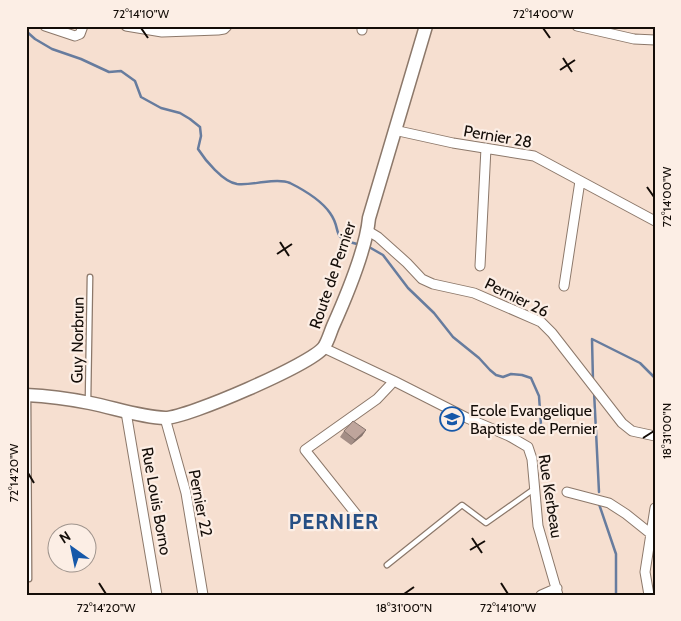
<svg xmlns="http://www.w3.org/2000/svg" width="681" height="621" viewBox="0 0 681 621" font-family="Cabin,sans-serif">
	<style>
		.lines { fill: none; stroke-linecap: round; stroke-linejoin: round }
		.stream { stroke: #677c9e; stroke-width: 2.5 }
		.lane-casing { stroke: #8c786a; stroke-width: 7 }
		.street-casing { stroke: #8c786a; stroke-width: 11 }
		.secondary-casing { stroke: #8c786a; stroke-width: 15 }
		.lane { stroke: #fff; stroke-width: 4.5 }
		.street { stroke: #fff; stroke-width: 9 }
		.secondary { stroke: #fff; stroke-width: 12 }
		.wall { fill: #a48e86 }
		.shaded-wall { fill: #86746d }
		.building { fill: #bfa59c; stroke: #86746d }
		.ticks { fill: none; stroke: #140d08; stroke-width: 2 }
		.labels { text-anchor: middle; stroke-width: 4.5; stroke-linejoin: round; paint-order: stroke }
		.street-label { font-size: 16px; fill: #140d08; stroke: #fceee5 }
		.poi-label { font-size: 16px; fill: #140d08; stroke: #fceee5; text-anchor: start }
		.district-label { font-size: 21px; font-weight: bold; letter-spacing: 1px; fill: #264f84; stroke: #fceee5 }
		.neatline { fill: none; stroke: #140d08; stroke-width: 2 }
		.ticks-label { font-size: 12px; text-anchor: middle; fill: #140d08 }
	</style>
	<rect width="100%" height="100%" fill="#f6dfd0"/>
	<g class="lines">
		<!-- stream -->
		<path class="stream" d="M26,31L35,39L52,49L81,59L109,72L121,71L135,81L141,97L161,108L180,113L190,119L200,127L201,136L198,149C205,160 223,182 237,184C246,185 255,183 264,182C272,181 283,180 290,183C304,190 321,200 330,213C343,231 329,237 357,244
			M369,247L383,255L408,288L434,313L453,337L479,358L490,370L496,375L503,377L511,374L522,375L531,378L539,396L541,425
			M593,381L592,339L640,363L655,378
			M594,391L599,492
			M599,504L616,554V595"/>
		<!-- lane casing -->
		<g class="lane-casing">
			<path id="lane" d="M28,396L29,579
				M88,401L90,277
				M387,565L462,505L486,523L534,489"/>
		</g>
		<!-- street casing -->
		<g class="street-casing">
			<path id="street" d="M45,26L75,36L80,34L83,26
				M126,26L162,32L218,30L224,29L227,26
				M362,26V30
				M577,26L634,39L655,40
				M394,130L453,143L534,156L655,221
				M368,231L378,237L407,263L422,279L433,284L474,293L541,322L552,333L622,423L632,431L655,436
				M480,266L486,148
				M564,286L580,181
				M324,348L394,381L467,418L509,436L528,447L532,459L538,526L558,595
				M126,412L157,595
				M165,418L186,493L203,595
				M567,492L609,503L626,514L651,534
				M356,514L305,450L377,399L394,381
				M541,595L557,588
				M649,595L645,572L655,508"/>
		</g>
		<!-- secondary casing -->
		<g class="secondary-casing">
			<path id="secondary" d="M26,395C47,396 70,399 90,403C115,408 140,417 165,418C187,418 312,364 324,347C328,341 330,333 333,326C346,297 366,250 369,218L426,26"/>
		</g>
		<!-- lane -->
		<use href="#lane" class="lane"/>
		<!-- street -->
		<use href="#street" class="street"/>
		<!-- secondary -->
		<use href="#secondary" class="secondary"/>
	</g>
	<!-- wall -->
	<path class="wall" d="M366,430L362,436L351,445L340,437L344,431Z"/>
	<!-- shaded-wall -->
	<path class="shaded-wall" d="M366,430L362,436L351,445L355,440Z"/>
	<!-- building -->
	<path class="building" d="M353,421L366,430L355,440L344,431Z"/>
	<!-- ticks -->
	<path class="ticks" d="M141,28L148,38M543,28L550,38M563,58L572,72M560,70L575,60M647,187L654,197M280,242L289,256M277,254L292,244M643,438L654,431M28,473L34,483M472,538L482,553M470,550L485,541M99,583L106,594M501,583L508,594M404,594L414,587"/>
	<!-- icons -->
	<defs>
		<g id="school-ring" transform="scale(1.25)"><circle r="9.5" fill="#fceee5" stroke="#1658a9" stroke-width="1.5"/><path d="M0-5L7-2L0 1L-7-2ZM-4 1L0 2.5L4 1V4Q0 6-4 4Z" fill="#1658a9"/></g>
	</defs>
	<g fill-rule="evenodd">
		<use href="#school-ring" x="452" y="419"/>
	</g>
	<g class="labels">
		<!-- street labels -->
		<g class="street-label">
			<text transform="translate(498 136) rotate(10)" y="6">Pernier 28</text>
			<text transform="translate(332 275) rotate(-71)" y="6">Route de Pernier</text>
			<text transform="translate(517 297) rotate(26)" y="6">Pernier 26</text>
			<text transform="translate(77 340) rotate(-89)" y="6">Guy Norbrun</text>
			<text transform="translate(551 496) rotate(81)" y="6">Rue Kerbeau</text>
			<text transform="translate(157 501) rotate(80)" y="6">Rue Louis Borno</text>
			<text transform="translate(201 503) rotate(79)" y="6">Pernier 22</text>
		</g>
		<!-- poi labels -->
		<g class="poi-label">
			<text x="470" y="416">Ecole Evangelique<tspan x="470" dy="18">Baptiste de Pernier</tspan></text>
		</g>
		<!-- district labels -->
		<g class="district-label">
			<text x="334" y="529">PERNIER</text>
		</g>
	</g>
	<!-- border -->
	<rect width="681" height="621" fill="none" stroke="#fceee5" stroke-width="55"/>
	<!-- north arrow -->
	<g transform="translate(72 548) rotate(327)"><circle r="24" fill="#fceee5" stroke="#9f948d"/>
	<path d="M0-4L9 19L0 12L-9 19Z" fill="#1658a9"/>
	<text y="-8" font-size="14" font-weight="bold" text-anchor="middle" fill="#140d08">N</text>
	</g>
	<rect x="28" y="28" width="626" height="566" class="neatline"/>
	<g class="ticks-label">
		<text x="141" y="18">72°14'10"W</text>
		<text x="543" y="18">72°14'00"W</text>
		<text transform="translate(667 197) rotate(-90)" y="4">72°14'00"W</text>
		<text transform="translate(667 431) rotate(-90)" y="4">18°31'00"N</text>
		<text transform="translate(14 473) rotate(-90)" y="4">72°14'20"W</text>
		<text x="106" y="612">72°14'20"W</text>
		<text x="404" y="612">18°31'00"N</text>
		<text x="508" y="612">72°14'10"W</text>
	</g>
</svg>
